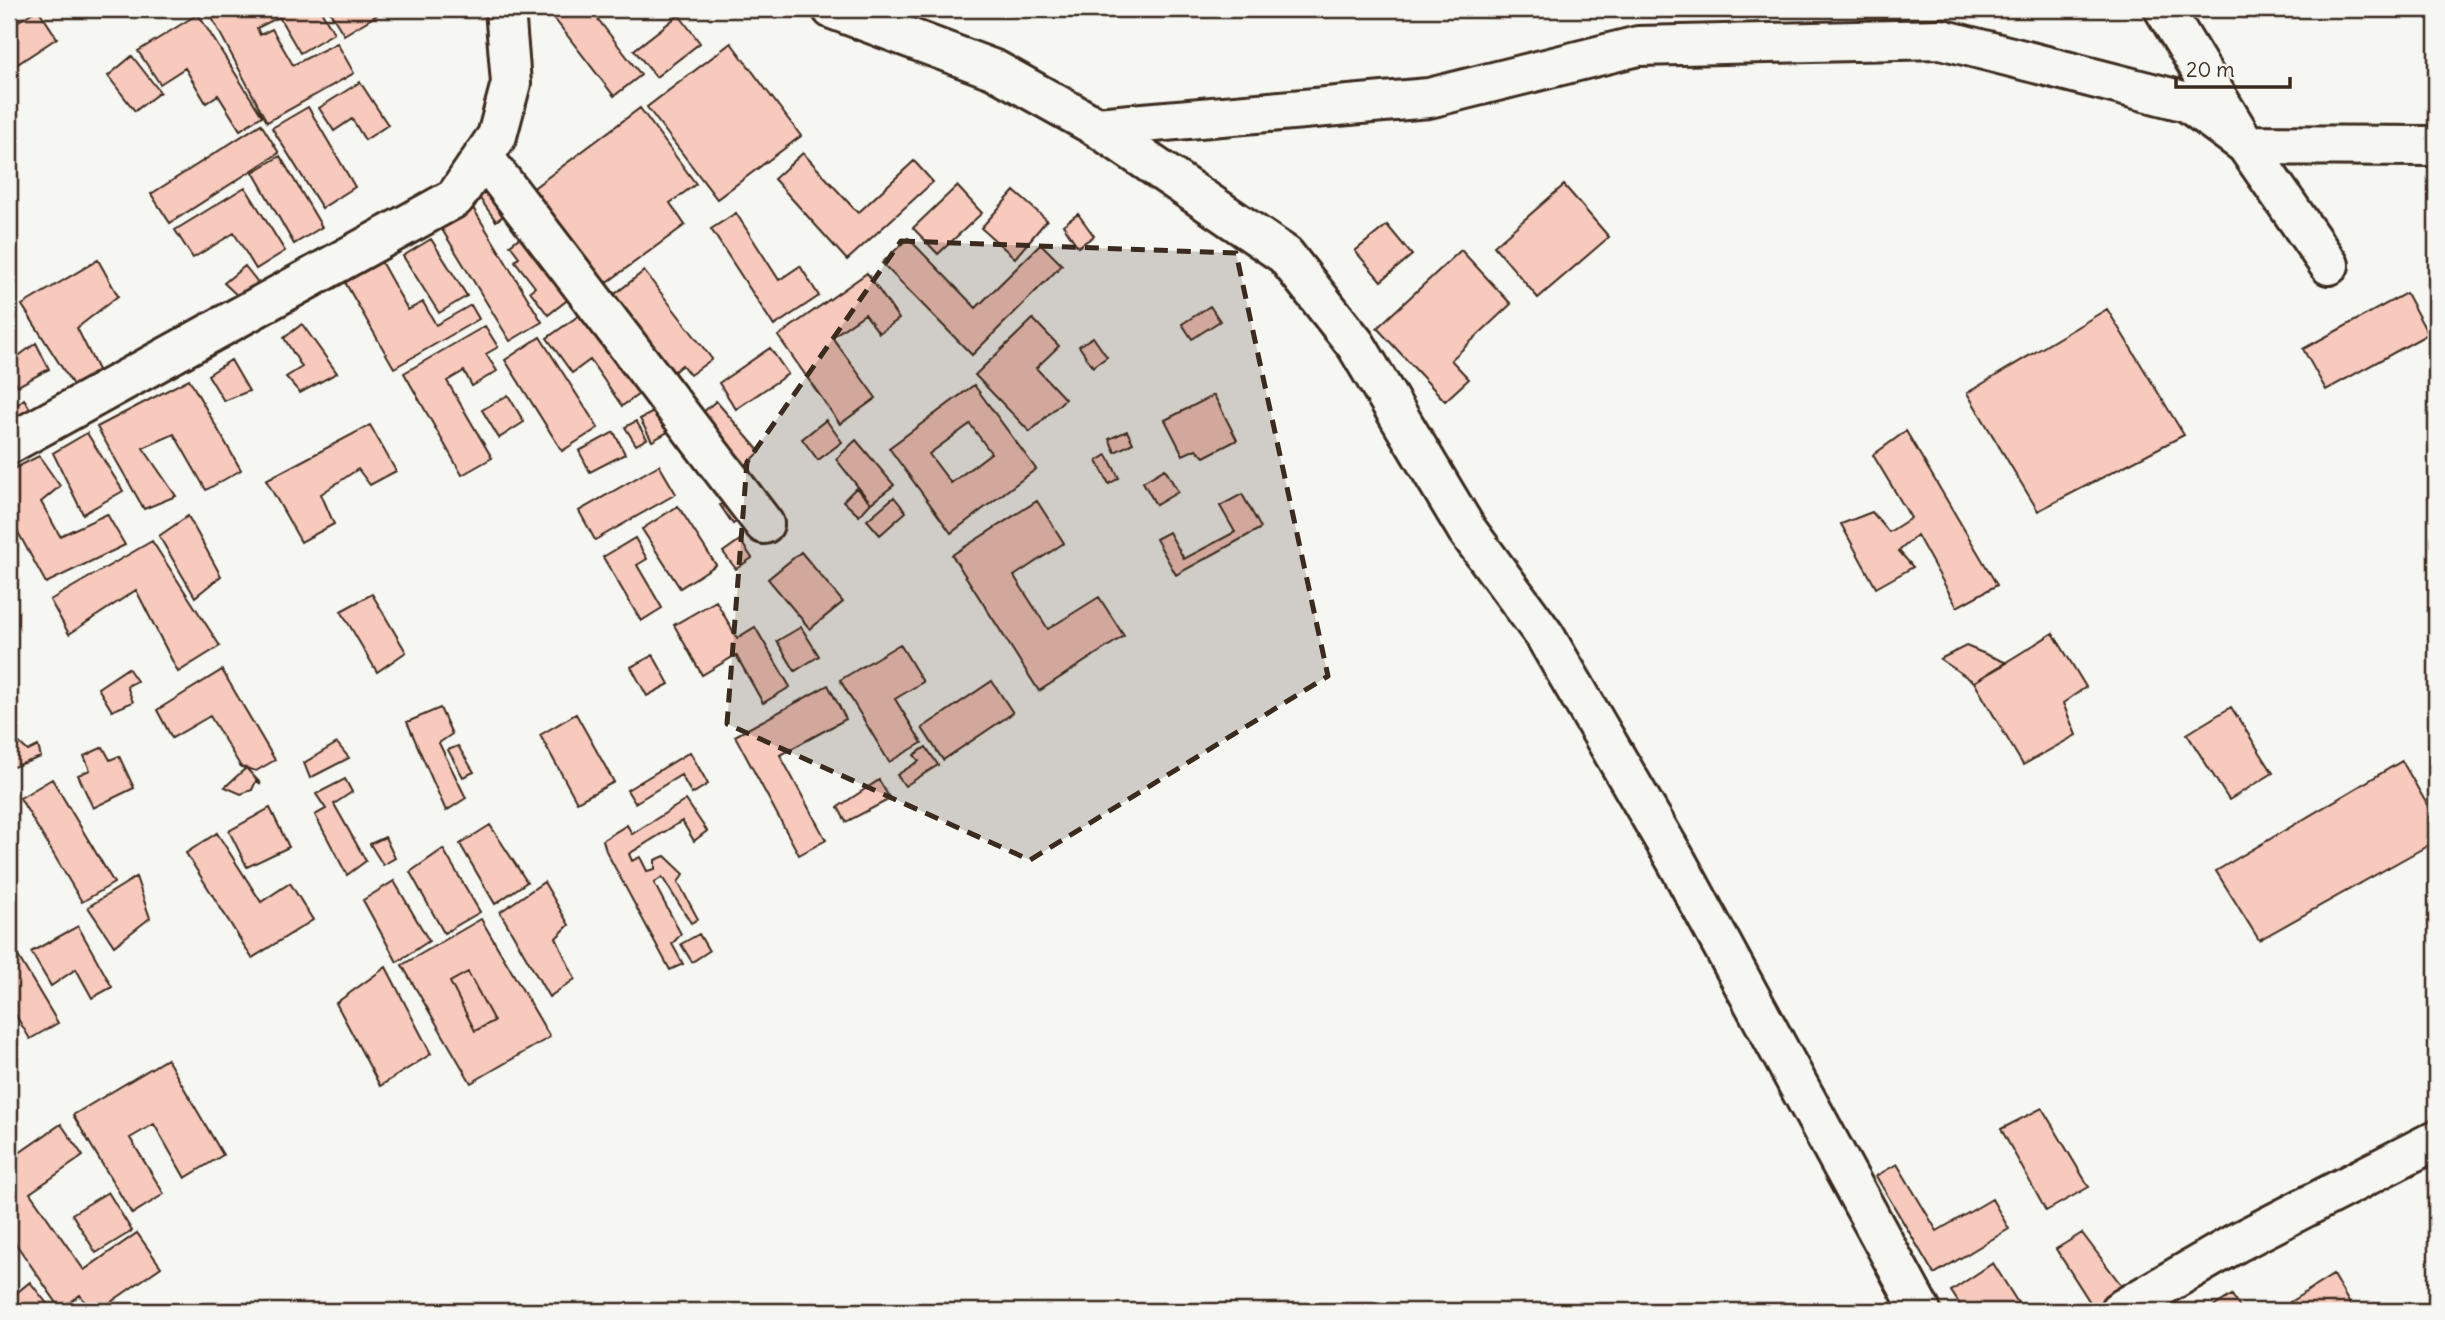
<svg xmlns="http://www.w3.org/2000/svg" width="2445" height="1320" viewBox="0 0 2445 1320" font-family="Delius,sans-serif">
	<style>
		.building { fill: #f8c9bd; stroke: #3b2a1e; stroke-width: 2; fill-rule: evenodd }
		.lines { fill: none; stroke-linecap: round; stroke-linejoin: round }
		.minor-casing { stroke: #3b2a1e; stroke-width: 44 }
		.minor { stroke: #f6f6f2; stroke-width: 38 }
		.marked { fill: #3b2a1e; fill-opacity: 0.2; stroke: #3b2a1e; stroke-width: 5; stroke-dasharray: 14 9; stroke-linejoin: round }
	</style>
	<rect width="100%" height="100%" fill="#f6f6f2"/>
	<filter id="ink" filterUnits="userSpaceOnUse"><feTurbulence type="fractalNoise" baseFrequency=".0143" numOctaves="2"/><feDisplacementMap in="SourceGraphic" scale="14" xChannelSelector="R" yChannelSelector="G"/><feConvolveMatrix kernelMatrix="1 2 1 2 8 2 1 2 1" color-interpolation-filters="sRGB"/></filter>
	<g filter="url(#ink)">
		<!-- building -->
		<path class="building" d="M38,9L57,38L16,65L9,54V27Z
			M219,9H320L334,33L300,53L279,17L257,28L260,35L272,29L293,65L337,43L354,73L267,122L210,14Z
			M328,9H373L377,15L344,35Z
			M547,9H590L641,75L614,96Z
			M198,14L262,116L240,130L218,95L206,103L185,68L160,84L138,51Z
			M679,15L700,43L656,77L634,50Z
			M731,43L801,136L717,199L647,107Z
			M132,56L160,92L135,111L108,76Z
			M360,82L388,125L365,140L352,119L334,131L319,108Z
			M308,107L355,187L322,208L272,128Z
			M640,108L696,184L670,203L685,225L594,292L523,196Z
			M261,124L279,153L170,223L151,194Z
			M803,153L858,213L914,161L933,182L847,260L774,179Z
			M280,156L322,227L294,244L253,172Z
			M494,180L514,208L496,221L476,193Z
			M1564,185L1609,237L1538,298L1494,246Z
			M957,186L982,213L938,254L913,228Z
			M245,187L285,251L256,269L234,233L193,258L175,230Z
			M1014,191L1047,220L1015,258L981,228Z
			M467,198L542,322L510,341L435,218Z
			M736,213L779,280L800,266L819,296L774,326L711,229Z
			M1078,214L1094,236L1078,247L1063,225Z
			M1387,225L1412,255L1381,281L1355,251Z
			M532,228L579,291L548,315L530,291L535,287L515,261L519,257L510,245Z
			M908,238L976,308L1041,244L1062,265L972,355L882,263Z
			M431,239L467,296L439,313L403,256Z
			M1461,250L1511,304L1451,360L1469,379L1445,401L1377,328Z
			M379,258L408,310L423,302L436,325L471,305L479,319L394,368L338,270Z
			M98,260L118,296L77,328L98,370L75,388L22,305Z
			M245,266L260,285L242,300L224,283Z
			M644,271L712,359L690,375L682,365L670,375L610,298Z
			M867,273L899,319L879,333L865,314L832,337L876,398L840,424L778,336Z
			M2406,293L2428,334L2326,390L2303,349Z
			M594,305L649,387L622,406L590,360L572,373L547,338Z
			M1210,306L1220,321L1192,339L1182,324Z
			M2107,309L2184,435L2038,511L1967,393Z
			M1033,319L1059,346L1036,368L1065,399L1030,432L975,375Z
			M302,324L337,373L300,393L286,377L302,367L284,338Z
			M485,326L498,347L486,354L497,371L472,386L464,371L447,381L492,458L462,475L404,373Z
			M9,337L17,351L9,355Z
			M540,337L598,428L562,451L505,360Z
			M1093,337L1107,357L1093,367L1079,346Z
			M36,343L49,369L18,386L9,373V363Z
			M770,348L788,374L736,409L719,383Z
			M231,360L249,391L224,401L208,375Z
			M189,379L241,470L206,490L174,434L143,448L176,496L144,509L97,427Z
			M974,385L1036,469L951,533L889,448ZM970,424L991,453L951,483L929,454Z
			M508,395L524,422L499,438L482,410Z
			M1214,395L1237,440L1204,457L1196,449L1183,455L1165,420Z
			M24,399L36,418L17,430L9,418V412Z
			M716,401L760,452L746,465L702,413Z
			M667,405L678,426L652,441L640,419Z
			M826,420L842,442L818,460L802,439Z
			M636,421L647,439L636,445L625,427Z
			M370,425L396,471L370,485L358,469L321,494L334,524L301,542L266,480Z
			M1127,431L1133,443L1115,452L1109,439Z
			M1906,431L1997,585L1957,607L1917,535L1899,551L1913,567L1876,588L1841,524L1872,512L1889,532L1911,518L1873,455Z
			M614,432L625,454L590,472L579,451Z
			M87,433L123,491L83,514L53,453Z
			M856,440L894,485L871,503L836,459Z
			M1107,455L1119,478L1109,484L1097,461Z
			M39,456L60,486L41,502L60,536L107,514L125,545L46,583L9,516V471Z
			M659,465L676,494L595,540L579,511Z
			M1165,469L1178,492L1156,505L1143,482Z
			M856,488L871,503L859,516L843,501Z
			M736,494L748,514L733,524L720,505Z
			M1242,494L1261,528L1176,575L1156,539L1169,532L1184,559L1235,532L1220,506Z
			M894,497L906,512L880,535L867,520Z
			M1037,501L1064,543L1014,576L1048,629L1099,597L1124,636L1039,691L952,555Z
			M678,506L716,565L680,588L642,529Z
			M188,516L221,576L195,597L159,536Z
			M635,538L647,559L637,565L662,608L641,621L603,557Z
			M740,540L752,558L736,569L723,552Z
			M152,541L220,646L178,672L136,590L69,634L50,600Z
			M801,552L843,602L810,629L768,579Z
			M372,594L406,652L377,672L341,611Z
			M716,601L737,638L755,627L790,687L763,703L736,655L702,675L674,625Z
			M801,627L819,656L795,671L777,641Z
			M2053,633L2086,687L2063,703L2076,735L2023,765L1974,682Z
			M900,644L923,682L895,699L922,743L889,762L840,680Z
			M1966,646L2007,663L1974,682L1940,659Z
			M653,655L669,684L647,696L631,667Z
			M128,668L137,681L127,686L133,702L112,711L98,688Z
			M222,670L275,760L256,771L241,767L210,716L172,738L157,710Z
			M992,681L1013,713L943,760L922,728Z
			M828,685L846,719L780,755L826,840L799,855L735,736Z
			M2231,707L2273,773L2229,800L2187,734Z
			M440,708L452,734L439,743L466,798L446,811L407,722Z
			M576,714L614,782L577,802L540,735Z
			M16,740L28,751L38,746L41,757L13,767L9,761V743Z
			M337,743L349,758L310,778L304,763Z
			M458,746L474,772L463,777L448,750Z
			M103,747L110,760L119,756L134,788L93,808L78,775L90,770L84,756Z
			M926,747L938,765L905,786L897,775L919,761L914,755Z
			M690,752L708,784L692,794L681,775L635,803L627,790Z
			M2402,761L2436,820V841L2259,940L2216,871Z
			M246,768L261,784L256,781L252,790L241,794L225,787Z
			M52,779L114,883L82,902L20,798Z
			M345,779L352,792L334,804L366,861L347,875L315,815L326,809L316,794Z
			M879,780L890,799L846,822L838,807Z
			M686,800L707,831L694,841L682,821L629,854L632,861L640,857L647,871L655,869V860L665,856L684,874L678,882L698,919L691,923L662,877L654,883L681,934L672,944L683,964L670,970L606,851L603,840L627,825L632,834Z
			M270,808L289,847L247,867L229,831Z
			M490,825L527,882L495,904L460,844Z
			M217,833L261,902L290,883L313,920L252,958L186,853Z
			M385,837L395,858L383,865L370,844Z
			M443,849L480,912L444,933L410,872Z
			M136,877L150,918L114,946L88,907Z
			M394,881L429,941L397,962L363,900Z
			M544,882L569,925L556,938L575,979L549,997L500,912Z
			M481,919L550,1037L471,1083L402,965ZM468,972L494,1021L475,1031L450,982Z
			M78,926L112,987L92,998L76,969L51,986L31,952Z
			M699,934L709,951L692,962L681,944Z
			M15,951L58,1023L30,1039L9,1004V955Z
			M386,967L431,1054L380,1086L336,1003Z
			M468,972L494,1021L475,1031L450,982Z
			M167,1059L223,1155L185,1178L154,1124L130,1138L164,1194L132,1214L73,1115Z
			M2042,1108L2089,1187L2046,1211L2001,1129Z
			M61,1124L83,1156L30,1193L84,1270L137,1233L161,1267L98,1311H91L80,1295L61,1309L9,1234V1160Z
			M1897,1164L1937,1231L1992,1199L2009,1229L1934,1274L1876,1176Z
			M108,1192L132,1231L96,1253L72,1214Z
			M2082,1233L2131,1298L2095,1310L2056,1249Z
			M1993,1263L2023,1311H1964L1951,1291Z
			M2333,1275L2354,1311H2296L2290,1302Z
			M30,1282L52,1310L9,1311V1299Z
			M2232,1295L2242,1311H2207Z"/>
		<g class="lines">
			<!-- minor casing -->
			<g class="minor-casing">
				<path id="minor" d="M832,9L995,70L1097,127L1285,255L1356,345L1467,530L1545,636L1677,862L1921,1311
					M2164,9L2246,145L2329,265
					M1097,127L1429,98L1638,46L1941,39L2187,102L2246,145L2436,146
					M483,156L764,524
					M9,444L455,198L497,136L511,83L505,9
					M2119,1311L2236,1243L2436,1140"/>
			</g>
			<!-- minor -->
			<use href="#minor" class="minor"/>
		</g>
	</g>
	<!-- marked area -->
	<path class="marked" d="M901,241L1236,253L1328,676L1030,860L727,724L747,462Z"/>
	<!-- margin -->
	<rect width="2445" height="1320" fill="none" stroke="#f6f6f2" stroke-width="35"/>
	<rect x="18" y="18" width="2410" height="1285" fill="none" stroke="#3b2a1e" stroke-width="2.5" filter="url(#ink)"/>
	<!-- scale -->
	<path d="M2176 77v10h114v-10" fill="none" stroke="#3b2a1e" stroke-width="3.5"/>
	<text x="2186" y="77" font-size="21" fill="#3b2a1e" stroke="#f6f6f2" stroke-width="5" paint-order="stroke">20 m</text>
</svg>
